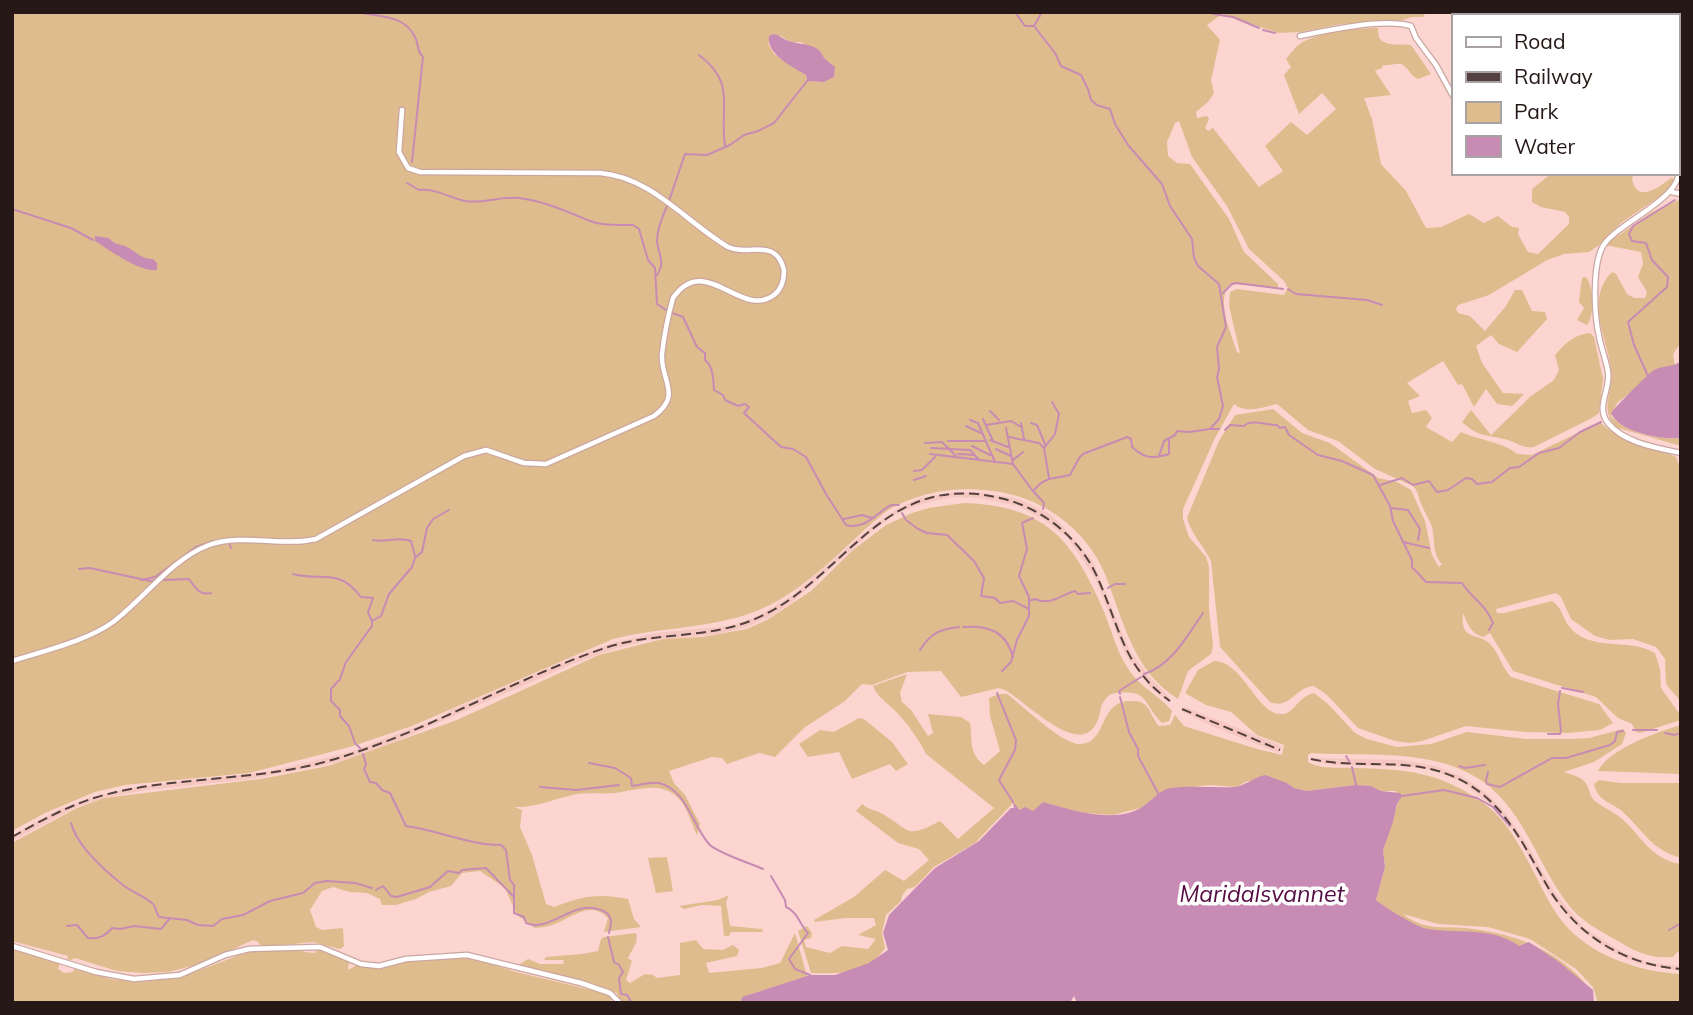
<svg xmlns="http://www.w3.org/2000/svg" width="1693" height="1015" viewBox="0 0 1693 1015" font-family="Mulish,sans-serif">
	<style>
		.built { fill: #f6c7c0 }
		.green { fill: #dfbc8d; fill-rule: evenodd }
		.water { fill: #c88bb3 }
		.lines { fill: none; stroke-linecap: round; stroke-linejoin: round }
		.stream { stroke: #c88bb3; stroke-width: 2 }
		.minor-casing { stroke: #cba6a0; stroke-width: 7 }
		.minor { stroke: #fff; stroke-width: 4.5 }
		.rail { stroke: #54413f; stroke-width: 2; stroke-dasharray: 10 5; stroke-linecap: butt }
		.labels { text-anchor: middle; stroke-width: 7; stroke-linejoin: round; paint-order: stroke }
		.water-label { font-size: 23px; font-style: italic; fill: #550c43; stroke: #fff }
	</style>
	<rect width="100%" height="100%" fill="#fcd5d0"/>
	<!-- built -->
	<path class="built" d="M954,492H979L1019,499L1048,513L1060,523L1092,560L1130,651L1148,675L1170,698L1169,702L1151,688L1126,656L1096,580L1068,538L1044,520L1018,506L979,498L954,497L925,503L898,513L875,529L796,599L773,615L746,627L718,634L645,641L617,648L570,665L392,743L334,763L250,779L147,790L107,797L74,808L12,841V835L58,810L87,799L132,788L271,771L350,752L446,715L449,711L587,652L616,642L656,633L730,626L756,617L793,595L872,526L895,510L920,498Z
		M1185,707L1282,746L1279,753L1216,728L1181,711Z
		M1311,758L1402,760L1435,766L1463,777L1485,792L1505,812L1525,841L1555,893L1583,927L1624,953L1650,963L1681,966V971L1636,963L1608,950L1581,930L1550,895L1520,841L1500,813L1464,783L1435,771L1418,767L1336,765L1322,763L1311,760Z"/>
	<!-- green -->
	<path class="green" d="M12,12H1434L1425,14L1423,17H1412L1400,21L1341,24L1301,32L1278,33L1222,14L1207,25L1220,40L1211,80L1214,93L1208,102L1196,112L1197,118L1207,116L1209,119L1205,128L1208,131L1213,128L1259,187L1283,171L1265,146L1291,122L1307,135L1336,109L1322,93L1299,114L1284,75L1291,67L1286,59C1290,54 1295,47 1301,43C1319,32 1357,28 1378,28L1379,38C1388,48 1399,43 1411,45L1431,74L1418,79C1411,76 1407,66 1401,64C1396,63 1389,66 1383,65L1382,68L1375,71L1391,95L1364,98L1372,119L1381,164L1406,191L1426,228L1441,227L1469,214L1484,223L1498,216L1512,227L1519,228L1518,234L1528,252L1538,254L1569,224V217L1565,212L1541,207L1532,202V189L1552,173H1635L1632,178C1636,205 1659,187 1671,178L1675,179L1671,188L1662,195L1622,222L1598,246L1589,252L1564,254L1547,260L1489,295L1458,305L1456,309L1458,313L1470,316L1485,331L1506,306L1515,290H1522L1532,311L1545,312L1547,319L1517,352L1499,344L1491,335L1476,346L1482,363L1503,393L1524,394L1512,406L1497,404L1486,389L1474,407L1462,384L1458,385L1443,361L1407,383L1420,396L1408,401L1412,413L1426,410L1432,418L1426,427L1452,442L1461,432C1478,440 1504,442 1517,454L1532,455L1600,422C1625,446 1649,443 1676,457L1681,470V702L1666,684L1665,659L1656,647L1633,639L1610,640L1595,636L1571,619L1561,597L1556,593L1496,609L1497,613H1504L1552,601C1567,611 1560,626 1584,638C1607,648 1633,640 1655,653L1660,669L1661,688L1681,716V720L1640,733L1636,732L1632,724L1618,718L1596,697L1513,671L1490,633L1483,637C1470,633 1468,624 1463,613C1460,641 1476,632 1489,643C1499,652 1502,668 1511,677L1599,704L1613,723L1600,730L1567,733L1525,732L1466,726L1422,741L1410,743L1395,741L1358,728L1327,695L1314,686C1295,687 1290,710 1270,702L1220,647L1211,561C1204,546 1191,534 1187,518L1219,441L1235,415L1273,409L1302,433L1330,443L1378,478L1397,482L1411,490L1425,521L1432,555L1439,567L1442,564C1432,554 1435,539 1432,527C1429,519 1425,513 1422,506C1418,498 1419,492 1413,486L1375,469L1338,441L1308,430L1277,404C1263,407 1246,414 1234,404L1215,438L1183,509V519L1189,537L1206,557L1209,567V609L1213,646L1211,654L1188,671L1178,699C1135,672 1125,627 1108,582C1091,532 1043,496 992,491C955,486 921,492 888,510C846,543 807,592 756,611C711,629 660,627 613,639L412,726L350,747L249,773L125,785L95,792L45,813L12,831ZM781,36L791,42H801L832,64L834,77L824,82L807,81L806,75L774,54L768,43ZM1179,121L1192,157L1227,206L1249,249L1284,281L1288,288L1284,295L1237,289L1230,292L1229,305L1240,353L1237,352C1231,332 1217,305 1228,286L1235,284L1274,288H1278V284L1244,252L1229,219L1190,164L1177,163L1168,156L1167,142L1175,123Z
		M1473,12H1681V162L1677,157V16H1468Z
		M1681,199V343L1673,354L1675,366L1654,370L1636,388L1617,403L1611,416C1626,433 1658,440 1681,438V446L1615,427C1599,405 1614,394 1611,370C1608,339 1584,300 1612,272L1616,274L1627,294L1634,298H1645L1647,292L1638,277L1643,264L1641,252L1605,245L1652,212Z
		M1586,277C1594,288 1595,314 1587,325L1577,320L1584,308L1579,302L1582,278Z
		M1590,333L1594,337L1603,379L1599,413L1592,418L1534,447C1523,449 1518,443 1508,440C1487,434 1479,438 1462,422L1471,410L1491,435L1531,396L1554,380L1559,370L1555,355C1566,343 1573,335 1590,333Z
		M964,503C1044,506 1071,537 1102,607C1111,627 1115,648 1127,667C1139,687 1158,694 1172,711L1169,721L1162,723C1141,702 1150,688 1111,694C1097,703 1103,716 1094,727C1075,754 1024,700 1005,690L999,688L961,697L941,671L907,672L872,685L862,684L845,701L804,728L775,757L759,753L727,764L722,758L712,757L669,771L674,783L685,795L700,824L697,835C692,825 688,810 681,801C664,781 642,789 621,792C606,795 591,792 577,794C556,798 536,808 514,807L522,810L520,827L532,855L546,904L554,907C583,896 597,893 628,899L634,919L641,927L604,932L608,918C590,899 570,919 552,925C547,927 541,927 535,928L517,915L505,888L480,871L462,873L451,886L429,892L416,899L396,905H382L380,899L367,893L349,892L333,887L322,891L310,910L316,927L322,930L343,928L344,946L340,949L313,942L262,947L257,941L253,940L203,963L168,972L143,973L117,971L75,958L71,960L67,959L68,956L12,941V843L75,809L104,798L261,779L328,766L457,720L599,655L663,639L702,637L747,629L767,620L811,591L853,550L886,525L912,513L929,508Z
		M1214,661C1244,661 1257,717 1283,714C1294,713 1299,696 1314,693L1328,704L1355,733L1367,739L1397,747L1431,744L1467,732L1526,739H1571L1589,738L1623,729L1626,733L1622,744L1594,762L1564,772C1571,775 1582,776 1587,785C1590,790 1589,795 1594,800C1601,807 1613,811 1621,818C1641,835 1651,860 1681,864V960L1678,951L1673,957C1651,959 1636,952 1618,941C1600,931 1579,920 1567,903C1535,861 1522,803 1474,776C1425,748 1365,757 1311,753L1308,755V762C1322,770 1340,767 1355,768C1405,769 1440,772 1482,802C1505,818 1517,841 1530,865C1540,883 1549,905 1562,921C1588,955 1639,972 1681,974V1003H1598L1593,987L1576,969L1530,939L1488,927L1438,924L1403,914C1426,931 1439,926 1465,928C1514,933 1562,950 1592,992C1576,982 1533,949 1518,946C1471,935 1411,939 1376,900L1385,867L1383,850L1399,799L1396,791H1381L1371,786L1356,785L1306,791L1294,788L1287,783L1247,781L1237,787L1209,785L1163,791L1141,808L1112,815L1084,813L1044,803L1029,818L1013,803L975,843L934,867L915,887L907,889L902,896L901,901L886,915L882,933L885,948C868,974 839,974 811,973L798,931L807,926L812,933L811,938L804,940L806,947L830,953L842,946L868,949L876,939L858,935L876,925L874,918H845L815,922L814,920L854,897L885,870L904,881L929,860L919,849L898,843L856,811L862,804C869,810 876,810 883,814C911,831 906,839 940,821L958,839L994,808L926,754C919,740 910,727 900,716C891,705 878,699 873,686L907,674L900,693L902,702L911,710L928,736L933,733L928,714L961,717L970,723C973,742 968,752 984,765L1000,751L990,716L989,698L999,694H1007C1023,706 1060,742 1078,744C1107,746 1098,703 1128,701C1134,701 1139,700 1144,704C1151,709 1152,719 1159,726L1170,725L1175,715L1184,726L1257,749L1282,755L1284,745L1257,735L1231,712L1206,705L1185,693L1198,670Z
		M859,718L864,719L892,742L908,764L896,771L890,764L852,779L839,752L808,757L799,744L820,730L834,732Z
		M1681,725V774L1598,771C1609,749 1657,732 1681,725Z
		M1599,780L1620,783H1681V858C1651,849 1646,834 1625,814C1614,802 1598,803 1594,784Z
		M667,857L673,891L656,893L648,858Z
		M729,895L726,902L730,926L762,929L763,932H731L729,936H724L721,906L702,905L684,909L679,906L718,900Z
		M635,933L637,935L636,943L628,958L632,961L626,980L630,983L645,974L653,975L657,978L680,975V943L696,940L703,949L723,950L733,945L739,950L737,956L706,963L709,973L762,968L780,963L795,933L807,976L743,997L741,1003H622L617,993L584,981L517,966L528,959L540,964H563L564,960H544L546,957L582,954L598,951L601,939L604,937Z
		M300,948L304,952L315,953L317,948L349,962L348,969H350L357,965L382,969L405,961L446,958L454,959L466,956L516,972L604,993L614,997L610,1001L593,1003H12V949L60,963L58,969L64,973L72,972L76,968L110,979L140,982L158,980L185,976L247,952Z"/>
	<!-- water -->
	<path class="water" d="M773,34C780,35 783,39 789,41C803,46 818,42 824,58L835,67L834,77L824,82L807,81L806,75C792,67 766,54 769,36Z
		M95,236L109,238C114,244 118,244 125,246C136,251 140,259 153,259L157,263V270C141,273 109,250 95,241Z
		M1681,361V438C1660,440 1619,432 1611,413C1613,409 1650,372 1654,370C1663,365 1672,368 1681,361Z
		M1265,775L1287,783L1294,788L1306,791L1356,785L1371,786L1381,791L1400,793L1402,796L1397,804L1393,822L1383,850L1385,867L1376,900C1384,907 1418,928 1428,929C1460,934 1491,926 1519,946L1529,942L1559,962L1593,990L1594,1003H1077L1074,996L1070,1003H741L742,997L810,975H835L869,963L888,950L883,933L889,915L935,868L979,841L1011,808H1014L1013,802L1020,810L1025,807L1033,811L1043,802C1071,810 1111,823 1139,809C1150,803 1157,791 1170,788C1192,785 1213,788 1235,787C1244,786 1255,777 1265,775Z"/>
	<g class="lines">
		<!-- stream -->
		<path class="stream" d="M357,12C378,17 404,14 415,37C419,44 416,50 423,57L422,66L412,162
			M1015,12L1025,26H1034L1055,53L1061,66L1081,75L1088,89L1091,100L1097,105L1110,109L1115,124L1128,145L1162,184L1170,206L1192,239L1194,258L1198,266L1219,284L1226,327L1217,347L1219,369L1217,377L1223,406L1219,419L1210,429L1189,432L1177,431L1175,435L1164,441L1159,456
			M1213,14L1233,17L1259,28
			M1567,16L1568,12
			M1034,26L1042,12
			M1263,30L1275,33
			M699,55C737,83 719,108 725,146
			M1677,152L1681,155
			M407,183L419,190C435,188 450,198 465,201C483,204 501,196 519,198C544,201 568,212 590,221C602,226 620,225 633,225L639,229L648,260L655,268L657,304L666,310
			M669,201L685,154L707,155L730,145L744,135L758,131L774,123L807,81
			M12,209L71,228L93,240
			M657,275C666,262 658,254 657,241C657,230 663,215 667,206
			M1288,289L1296,294L1367,300L1382,305
			M1223,293L1232,284L1236,283L1283,289
			M672,313L683,317L697,347L705,353V360C714,368 713,379 714,390L723,395L725,400L738,406L745,404L749,407L744,413L781,447L793,449L806,457L826,494L846,525C866,530 876,513 891,505H899
			M1648,376L1634,345L1628,322L1667,287L1668,277L1652,260L1646,243L1632,241L1629,234L1633,226L1675,200
			M990,411L999,420
			M983,419L993,441
			M970,420L978,423L995,462
			M1021,423L1024,439
			M1031,423L1037,425L1045,444
			M986,425L1011,421L1021,427
			M966,426L981,433
			M1006,428L1013,464L1032,490
			M1210,429H1219
			M1225,430L1230,425L1244,426C1251,419 1266,425 1277,425L1280,428L1285,427L1289,435L1318,455L1342,461L1373,475L1390,506L1393,521L1412,560V567L1426,582L1462,583C1474,601 1485,603 1493,623L1489,630
			M1009,437L1039,443L1043,447
			M990,440L1008,447
			M948,441H985
			M925,443L942,442L956,456
			M972,446L990,455
			M931,448L970,450L978,459
			M996,449L1011,456
			M930,454L1013,464
			M958,454L975,455
			M1013,460L1023,452
			M914,471L922,470L935,457
			M1049,478L1044,448L1055,434L1059,414L1052,402
			M914,480L926,476
			M1380,485L1402,478L1413,485L1429,481L1437,492L1448,490L1466,478L1472,479L1477,484L1492,482L1510,468L1519,467L1539,453L1559,448L1580,432L1601,422
			M1391,508L1408,510L1420,529L1418,540
			M1043,509L1044,503L1033,491L1041,483L1049,479L1070,475L1079,458L1083,454L1127,437L1131,439L1132,447C1145,459 1153,459 1169,454V440
			M902,513L906,520L918,529L927,533L947,535L974,561L984,578L981,596L995,598L1000,603L1013,601L1029,609
			M844,519L862,515L872,518
			M373,540C386,543 397,536 411,541L415,556
			M1403,542L1429,548
			M229,543L231,548
			M79,569L90,568L150,581L157,580
			M293,574C323,582 338,567 361,597L373,598L368,612L372,621
			M141,580L155,577L196,547L213,541
			M163,580L189,579C195,587 199,596 211,593
			M1108,588L1115,584H1125
			M1029,601L1035,599C1051,606 1060,595 1075,591L1078,594L1090,593
			M963,627C988,625 1006,631 1013,657
			M920,650C931,633 940,629 959,627
			M1002,671L1011,662L1017,640L1029,616V597L1019,576L1027,549L1022,523L1033,518
			M1144,674C1172,665 1187,636 1203,613
			M1562,688L1583,692
			M997,693L1016,740L1015,750L999,780L1013,802
			M1120,694L1119,691L1141,677
			M1120,697L1129,732L1138,749V756L1158,793
			M1633,730H1657
			M1665,733L1674,735L1681,733
			M1548,734H1560L1561,731L1558,704L1560,691
			M360,748L355,743L349,726L340,716V710L331,701V689L340,679L346,662L372,626V621L381,616L389,594L412,567L415,558L422,552L427,528L433,519L449,510
			M363,754L366,764L364,769L370,782L376,783L382,790L390,793L406,826C437,830 468,845 501,845L506,850L510,880L514,885V913L524,917L526,923C529,924 534,926 537,925C560,923 575,901 601,910C613,914 612,923 609,933
			M1346,756L1349,761
			M589,763L615,768L631,778L632,786C640,785 651,782 659,783C687,790 692,825 709,844C717,853 750,863 763,869
			M1459,766L1465,768L1485,765
			M1352,767L1356,785
			M1488,772L1486,781L1487,784L1500,787L1552,758H1566L1610,745L1615,741L1617,732L1623,731
			M540,787L576,790L619,785
			M1402,796L1444,790L1477,798L1493,807L1510,826
			M71,823C77,846 104,870 123,885C132,892 144,896 152,903C156,906 156,913 159,917L187,920L198,925L213,926L222,919L243,915L270,901L303,893L315,883L326,881L355,883L372,888
			M771,876L785,900L786,907C797,911 800,925 808,933L789,959L795,969L810,975
			M376,890L383,886L391,896L397,897L430,887L448,871L459,873L462,870L486,868L514,897
			M67,926L77,925L88,938C100,939 105,936 112,928L120,929L134,926L161,929L170,918
			M1669,930L1681,923
			M608,937L614,962L619,965L623,972L619,978L621,994L627,995L632,1003"/>
		<!-- minor casing -->
		<g class="minor-casing">
			<path id="minor" d="M1300,36C1328,30 1385,18 1411,26L1416,38L1436,65L1453,96
				M1677,160C1693,196 1620,219 1603,246C1592,265 1594,314 1599,336C1601,348 1606,359 1608,372C1611,389 1595,407 1608,423C1624,443 1657,448 1681,453
				M1672,192L1681,194
				M12,661C43,651 87,641 113,622C145,598 170,560 209,545C243,533 281,547 316,539L464,456L486,450L524,463L546,464L654,416C683,395 660,380 662,354C664,336 668,316 673,298C705,251 741,320 774,295C782,289 784,279 784,270C775,236 749,257 728,247C686,222 651,177 600,173L420,172L408,168L399,152L402,110
				M12,946L96,972L134,979L180,975L225,955L249,949L320,947L361,964L379,966L406,959L467,955L581,983L610,993L620,1003"/>
		</g>
		<!-- minor -->
		<use href="#minor" class="minor"/>
		<!-- rail -->
		<path class="rail" d="M1182,709L1280,750
			M1311,759C1366,771 1416,753 1468,784C1508,808 1526,850 1549,889C1578,936 1625,965 1681,969
			M12,837C42,820 71,804 104,795C172,777 247,781 317,764C418,738 507,681 605,648C652,632 704,639 750,621C844,585 879,469 1000,498C1044,508 1082,540 1099,581C1120,629 1124,668 1170,701"/>
	</g>
	<g class="labels">
		<!-- water labels -->
		<g class="water-label">
			<text x="1262" y="902">Maridalsvannet</text>
		</g>
	</g>
	<!-- border -->
	<rect width="1693" height="1015" fill="none" stroke="#251816" stroke-width="28"/>
	<!-- legend -->
	<rect x="1452" y="14" width="228" height="161" fill="#ffffff" stroke="#a8a3a2" stroke-width="2"/>
	<rect x="1466" y="37" width="35" height="10" fill="#ffffff" stroke="#a8a3a2" stroke-width="2"/>
	<text x="1514" y="49" font-size="21" fill="#251816">Road</text>
	<rect x="1466" y="72" width="35" height="10" fill="#54413f" stroke="#a8a3a2" stroke-width="2"/>
	<text x="1514" y="84" font-size="21" fill="#251816">Railway</text>
	<rect x="1466" y="102" width="35" height="21" fill="#dfbc8d" stroke="#a8a3a2" stroke-width="2"/>
	<text x="1514" y="119" font-size="21" fill="#251816">Park</text>
	<rect x="1466" y="136" width="35" height="21" fill="#c88bb3" stroke="#a8a3a2" stroke-width="2"/>
	<text x="1514" y="154" font-size="21" fill="#251816">Water</text>
</svg>
